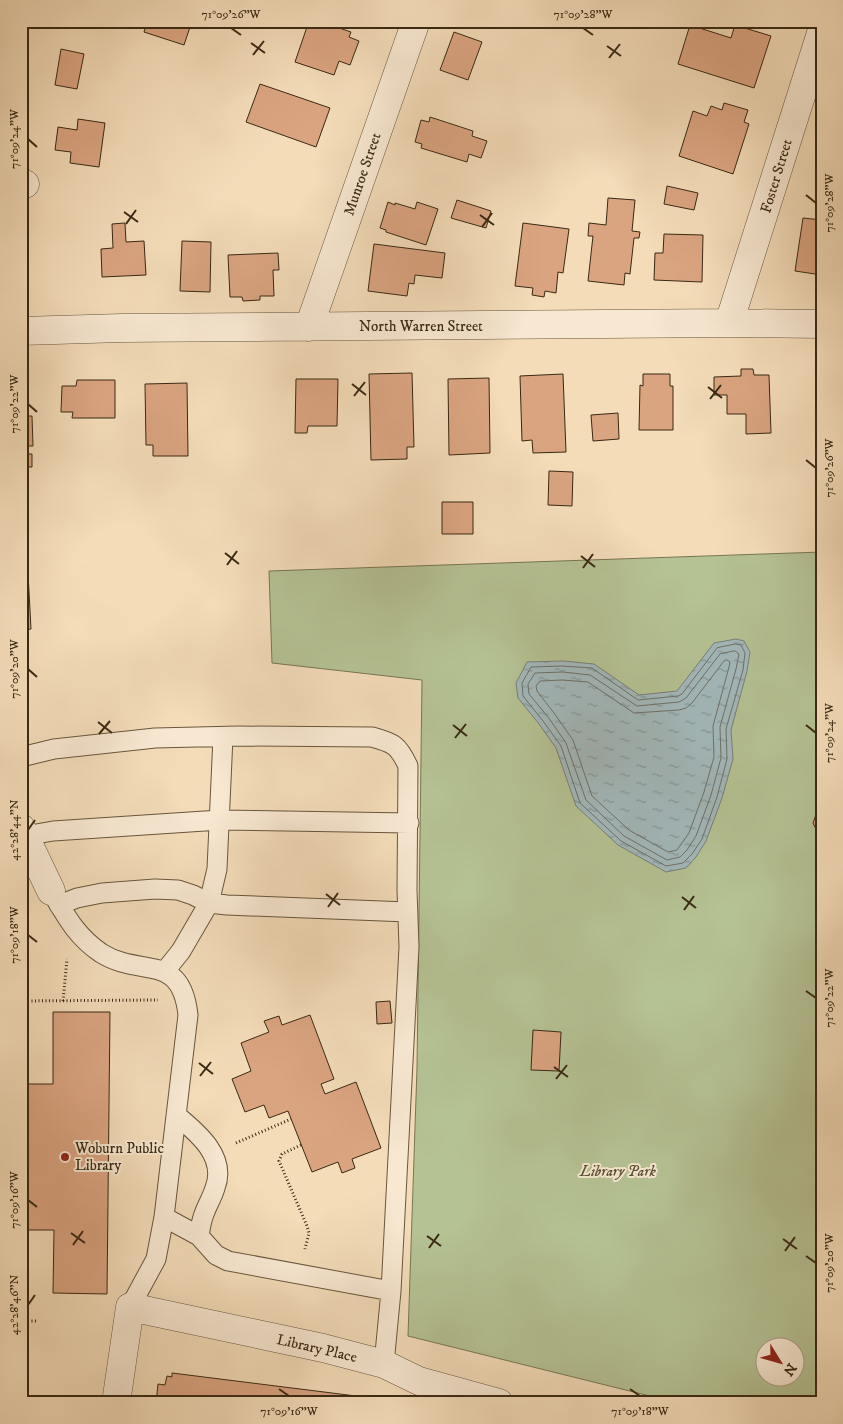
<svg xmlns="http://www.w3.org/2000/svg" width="843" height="1424" viewBox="0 0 843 1424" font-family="'IM FELL DW Pica',serif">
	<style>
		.green { fill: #b5c294; stroke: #777654; fill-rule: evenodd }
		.water { fill: url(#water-ripples); stroke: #787f78 }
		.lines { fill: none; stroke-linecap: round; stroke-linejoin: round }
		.shore { stroke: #6e7067; stroke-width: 1 }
		.building { fill: #dba481; stroke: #392913 }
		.lane-casing { stroke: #68563c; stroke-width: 21 }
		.street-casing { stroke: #68563c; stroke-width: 29 }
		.path { stroke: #392913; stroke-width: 3; stroke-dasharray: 1 2.5; stroke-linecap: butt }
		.lane { stroke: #f8e8d2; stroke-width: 19 }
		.street { stroke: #f8e8d2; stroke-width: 28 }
		.ticks { fill: none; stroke: #392913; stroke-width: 2 }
		.poi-dot { fill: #8f2418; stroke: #f8e8d2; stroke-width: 2 }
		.labels { text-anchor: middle; stroke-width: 4; stroke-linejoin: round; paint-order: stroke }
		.street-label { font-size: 15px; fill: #392913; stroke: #f8e8d2 }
		.poi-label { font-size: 15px; fill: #392913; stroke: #f8e8d2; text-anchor: start }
		.park-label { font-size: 15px; font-style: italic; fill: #584f33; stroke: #f8e8d2 }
		.neatline { fill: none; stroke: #392913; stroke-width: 2 }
		.ticks-label { font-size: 12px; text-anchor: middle; fill: #392913 }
	</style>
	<defs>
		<pattern id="water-ripples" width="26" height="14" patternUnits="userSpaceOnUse" patternTransform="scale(1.25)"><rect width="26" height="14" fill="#a2b8bb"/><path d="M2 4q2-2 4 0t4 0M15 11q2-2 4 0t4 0" fill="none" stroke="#859697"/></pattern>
	</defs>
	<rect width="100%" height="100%" fill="#f4dcb9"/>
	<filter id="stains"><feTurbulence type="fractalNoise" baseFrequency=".004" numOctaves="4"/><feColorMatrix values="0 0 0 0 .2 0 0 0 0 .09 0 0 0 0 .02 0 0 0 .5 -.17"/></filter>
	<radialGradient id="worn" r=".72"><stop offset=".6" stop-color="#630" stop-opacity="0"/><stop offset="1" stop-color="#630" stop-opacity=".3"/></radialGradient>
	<!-- green -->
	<path class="green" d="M822,552V1403H678L408,1336L417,1068L422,680L272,663L269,571ZM766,1346H796V1376H766Z"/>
	<!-- water -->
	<path class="water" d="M736,639L744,641L750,652L747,671L731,730L733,759L722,798L706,841L696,857L686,868L666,872L618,845L576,806L556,748L539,724L518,698L516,683L527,662L563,661L594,664L639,695L677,691L714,643Z"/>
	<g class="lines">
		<!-- shore -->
		<path class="shore" d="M736,644L741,645L745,653L743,670L726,729L727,759L717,797L702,839L692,854L683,863L666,866L621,841L580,803L561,746L543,721L523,696L522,683L531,667L562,666L592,668L638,700L678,696L682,694L717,648Z
			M735,651L739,654L736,669L720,727L721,758L711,795L696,836L687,850L680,857L667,860L624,836L586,800L566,743L548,717L529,694L528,684L535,673L563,672L590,675L637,706L679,702L686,698L720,654Z
			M727,660L730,662L729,667L713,726L714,757L704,792L689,833L677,850L668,852L629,830L592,796L573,740L554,713L537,691L536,686L540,681L562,680L588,682L634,713L679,710L686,708L692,703L724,661Z"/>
	</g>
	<!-- building -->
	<path class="building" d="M147,21H192L184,45L144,32Z
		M309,21H319L351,32L349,37L359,41L350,65L339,61L334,75L295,62Z
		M690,25L731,38L735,25L771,36L754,88L678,64Z
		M454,32L482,42L468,80L440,70Z
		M61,49L84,54L77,89L55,85Z
		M260,84L330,108L316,147L246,122Z
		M724,103L748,110L744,122L749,124L733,174L679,156L693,111L707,116L711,106L722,110Z
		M430,117L473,131L472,136L487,141L481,158L469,154L467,162L421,148L422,144L415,142L421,120L429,122Z
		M78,119L105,123L99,167L70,163L71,152L55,150L58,127L77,130Z
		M667,186L698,193L694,210L664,204Z
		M608,198L635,200L632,231L640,232L639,238H634L630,274L625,273L624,285L588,281L593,236H588L589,223L606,225Z
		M457,200L491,211L486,228L451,218Z
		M388,202L395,205V203L415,209L417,202L438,209L426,245L386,232V230L380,228Z
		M803,218L822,220V275L795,271Z
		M125,223L126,242L144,241L146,275L102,277L101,249L113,248L112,224Z
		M523,223L569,229L563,273L558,272L556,293L545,291L544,297L532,295L533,288L515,286Z
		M664,234L703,235L702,282L654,280L655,253H663Z
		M182,241L211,242L210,292L180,291Z
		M374,244L445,253L442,278L415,275L414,284L409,283L407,296L368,291Z
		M278,253L279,270H273L274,296H260V300L243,301L242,297H230L228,255Z
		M741,369H753L754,375H769L771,433L746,434V414H727V395H714V377L741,376Z
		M412,373L414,447H407V459L371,460L369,374Z
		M822,373V420H819L817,374Z
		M563,374L566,452L533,453L532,440L522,441L520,376Z
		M643,374H670V386H673V430H639L640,385L643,386Z
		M489,378L490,453L449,455L448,379Z
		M296,379H338L337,426H308L307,433H295Z
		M77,380H115V418H72L73,412H61L62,386H76Z
		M187,383L188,456H153V445H146L145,384Z
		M618,413L619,439L593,441L591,415Z
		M21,416H32L33,446H21Z
		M21,454H32V467H21Z
		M549,471L573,472L572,506L548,505Z
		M442,502H473V534H442Z
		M21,573H28L31,629L21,630Z
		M822,807V836L819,835L813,823L818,809Z
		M390,1001L392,1023L377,1024L376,1002Z
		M53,1012H110L107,1294L53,1293L54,1230H21V1084H53Z
		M310,1015L334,1079L321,1084L325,1094L356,1082L381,1148L352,1159L355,1168L342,1173L338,1162L312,1172L288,1111L269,1118L264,1105L245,1112L232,1079L251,1071L241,1043L269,1032L264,1021L279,1016L282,1025Z
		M533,1030L561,1032L559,1071L531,1070Z
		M172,1373L364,1397V1403H156L158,1384L165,1385L167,1376L172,1377Z"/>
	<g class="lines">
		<!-- lane casing -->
		<g class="lane-casing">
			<path id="lane" d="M21,757L54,749L155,738L238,736L372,737C394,743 398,745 408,766L407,890L409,947L391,1291
				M25,836L53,831L220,820L409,823
				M51,891C66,916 76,936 101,953C140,978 181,951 188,1015L164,1217L156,1259L130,1307
				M59,905L77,898L102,893L155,889L178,890L193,895L209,903L227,905L408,912
				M165,971L181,951L209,903L217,869L223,737
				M176,1115C198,1133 227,1157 215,1188C212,1198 206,1207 203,1217C201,1223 200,1230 199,1236
				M164,1217L199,1236L216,1255L228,1261L391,1291L384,1364"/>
		</g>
		<!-- street casing -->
		<g class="street-casing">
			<path id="street" d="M21,183L25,184
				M729,323L822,30
				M309,327L416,21
				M21,331L122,328L729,323L822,324
				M21,828L51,891
				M116,1403L130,1307L323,1348L384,1364L419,1381L499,1403"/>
		</g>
		<!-- path -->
		<path class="path" d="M21,1001L158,1000
			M63,1001L67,959
			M236,1143L291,1119
			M301,1145L282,1154L279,1161L307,1226L309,1233L305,1249
			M21,1321H36"/>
		<!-- lane -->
		<use href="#lane" class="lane"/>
		<!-- street -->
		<use href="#street" class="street"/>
	</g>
	<!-- ticks -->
	<path class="ticks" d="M231,28L241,35M583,28L593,35M251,43L265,53M607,46L621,56M253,55L264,41M609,58L620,44M28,139L37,147M806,195L816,203M124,212L138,222M480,215L494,225M126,224L136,210M482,227L492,213M352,384L366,395M708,387L722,398M354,396L365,382M710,399L721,385M28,404L37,412M806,460L816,468M225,553L239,564M581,556L595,567M227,565L237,551M583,568L593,554M28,669L37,677M98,722L112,733M453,725L467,736M806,725L816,733M99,734L110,721M455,738L466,724M28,830L35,820M326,894L340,905M682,897L696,908M328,907L338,893M684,910L694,896M28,935L37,942M806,991L816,998M199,1063L213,1074M554,1067L568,1077M200,1076L211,1062M556,1079L567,1065M28,1200L37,1207M71,1233L85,1243M427,1236L441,1246M783,1239L797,1249M73,1245L83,1231M429,1248L439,1234M785,1251L795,1237M806,1256L816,1263M28,1305L35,1295M279,1389L289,1396M630,1389L640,1396"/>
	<!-- markers -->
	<circle class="poi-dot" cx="65" cy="1157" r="5"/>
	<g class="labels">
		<!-- street labels -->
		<g class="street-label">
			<text transform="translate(362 174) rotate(-71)" y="5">Munroe Street</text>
			<text transform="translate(776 176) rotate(-73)" y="5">Foster Street</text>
			<text x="421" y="331">North Warren Street</text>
			<text transform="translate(317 1348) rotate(13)" y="5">Library Place</text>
		</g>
		<!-- poi labels -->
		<g class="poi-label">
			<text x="75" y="1153">Woburn Public<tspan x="75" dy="17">Library</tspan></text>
		</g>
		<!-- park labels -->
		<g class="park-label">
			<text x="618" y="1176">Library Park</text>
		</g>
	</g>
	<!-- margin -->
	<rect width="843" height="1424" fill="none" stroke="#f4dcb9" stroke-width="55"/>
	<!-- north arrow -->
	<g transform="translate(780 1362) rotate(127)"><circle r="24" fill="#f8e8d2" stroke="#ac9c86"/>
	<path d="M0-4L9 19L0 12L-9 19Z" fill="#8f2418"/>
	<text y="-8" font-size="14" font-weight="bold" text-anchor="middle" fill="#392913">N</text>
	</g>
	<rect x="28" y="28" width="788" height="1368" class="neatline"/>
	<g class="ticks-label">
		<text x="231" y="18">71°09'26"W</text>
		<text x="583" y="18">71°09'28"W</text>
		<text transform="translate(14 139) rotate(-90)" y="4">71°09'24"W</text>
		<text transform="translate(829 203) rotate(-90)" y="4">71°09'28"W</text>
		<text transform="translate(14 404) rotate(-90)" y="4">71°09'22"W</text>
		<text transform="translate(829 468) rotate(-90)" y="4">71°09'26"W</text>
		<text transform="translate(14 669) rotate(-90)" y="4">71°09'20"W</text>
		<text transform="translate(829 733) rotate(-90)" y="4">71°09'24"W</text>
		<text transform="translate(14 830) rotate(-90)" y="4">42°28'44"N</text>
		<text transform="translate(14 935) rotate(-90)" y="4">71°09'18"W</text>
		<text transform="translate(829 998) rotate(-90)" y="4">71°09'22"W</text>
		<text transform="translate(14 1200) rotate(-90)" y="4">71°09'16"W</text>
		<text transform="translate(829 1263) rotate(-90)" y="4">71°09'20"W</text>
		<text transform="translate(14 1305) rotate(-90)" y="4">42°28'46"N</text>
		<text x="289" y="1415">71°09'16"W</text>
		<text x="640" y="1415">71°09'18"W</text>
	</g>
	<rect width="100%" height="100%" filter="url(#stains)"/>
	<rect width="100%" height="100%" fill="url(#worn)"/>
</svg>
